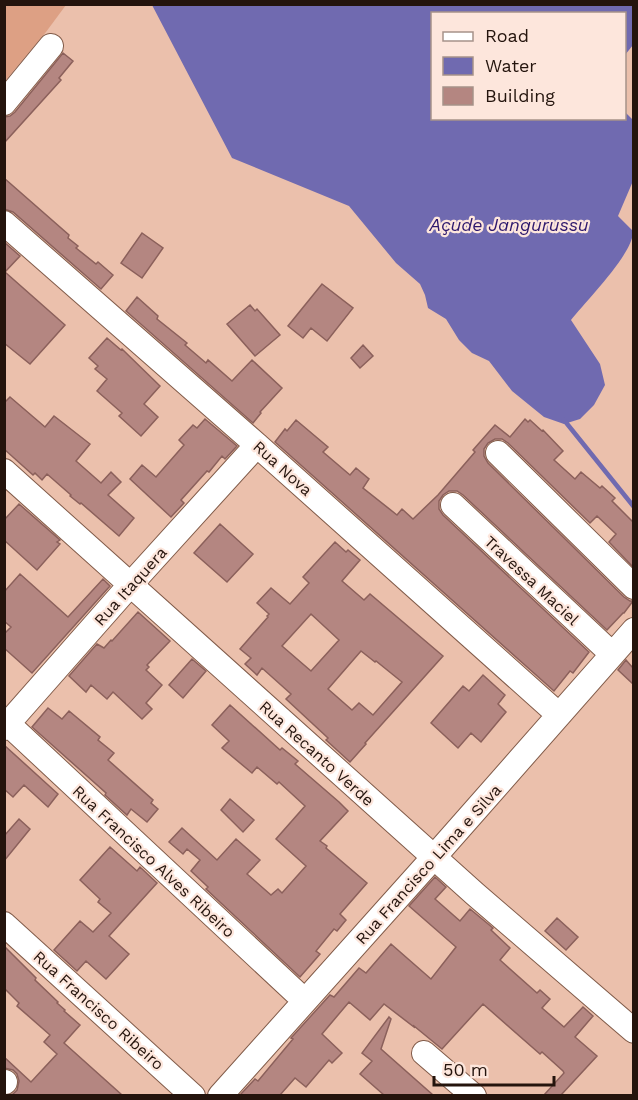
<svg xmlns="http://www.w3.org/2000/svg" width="638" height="1100" viewBox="0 0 638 1100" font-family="'Work Sans',sans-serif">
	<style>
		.green { fill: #dda084 }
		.water { fill: #706ab0 }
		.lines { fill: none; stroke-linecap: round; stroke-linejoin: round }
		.stream { stroke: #706ab0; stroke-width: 4.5 }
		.building { fill: #b48681; stroke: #8b605b; stroke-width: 1.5; fill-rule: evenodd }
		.minor-casing { stroke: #815b49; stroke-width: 26 }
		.minor { stroke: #fff; stroke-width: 24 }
		.labels { text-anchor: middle; stroke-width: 4.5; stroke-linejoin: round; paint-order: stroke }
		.street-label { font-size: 16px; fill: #24140d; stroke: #fde6dc }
		.water-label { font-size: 18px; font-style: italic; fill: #2d186d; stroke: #fde6dc }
	</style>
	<rect width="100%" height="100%" fill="#ebc0ac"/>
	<!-- green -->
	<path class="green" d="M5,4L66,5L46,32L5,81Z"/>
	<!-- water -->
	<path class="water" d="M152,5H633V45L625,55L624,14H432V118H624L625,112L633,120V181L618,216L633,231C634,253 586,301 571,320L600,364L605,385L594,405L580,419L564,424L544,417L512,391L489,361L472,353L459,340L446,319L428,308L425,295L420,284L396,263L349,206L232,158Z"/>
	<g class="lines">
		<!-- stream -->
		<path class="stream" d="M564,420L634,507"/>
	</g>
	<!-- building -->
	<path class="building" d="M63,53L73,61L59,78L61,80L4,143V117L10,116L15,112Z
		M4,178L69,235L68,238L78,246L76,248L96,264L98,262L113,275L101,289L13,212L4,209Z
		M142,233L163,248L142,278L121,263Z
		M4,242L20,256L5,272L65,325L30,364L4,343Z
		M322,284L353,308L327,341L311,328L303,338L288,326Z
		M137,297L158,316L157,319L187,343L185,345L206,363L208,360L232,381L252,360L282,388L260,412L261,413L253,423L126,311Z
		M250,305L255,311L257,309L280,335L255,356L227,324Z
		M107,338L121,350L122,349L160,386L144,404L158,417L141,436L119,416L122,413L97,391L107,379L95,369L98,366L89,358Z
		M363,345L373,356L360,368L351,358Z
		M10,397L45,427L54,416L90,444L76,461L101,483L111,472L121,482L108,495L134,518L119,536L81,503L80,504L70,496L71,495L47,474L42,480L35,473L33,475L4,449V403Z
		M205,419L237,446L225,459L222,456L209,472L207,471L181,500L184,503L171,517L130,479L142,465L156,477L184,445L179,440L193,425L197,428Z
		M525,419L528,422L530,420L542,431L543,430L563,451L554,460L575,479L581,472L600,488L602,486L615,498L612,501L633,522V567L609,542L616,534L597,516L590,523L508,443L502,439H495L488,443L484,449V456L488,463L624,597L630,601H633L624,613H623L607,630L463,495L457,491H449L443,495L439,501V509L443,515L589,652L573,673L570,671L554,691L275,442L285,429L287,431L296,420L328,447L323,452L350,475L356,468L369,479L363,488L397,515L402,509L413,519L438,495L475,452L473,450L495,425L510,437Z
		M19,504L60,540L57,542L60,544L37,570L4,540V520Z
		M220,524L253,554L227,582L194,553Z
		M335,542L346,552L348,550L360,560L342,581L364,600L370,594L443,656L365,743L366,744L350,762L326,740L328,738L286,699L291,694L262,668L257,675L245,664L251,658L240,649L268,617L267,616L269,614L257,603L271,588L290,604L309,583L303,577ZM311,614L339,640L311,671L282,646ZM361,651L375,662L376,661L402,682L373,715L359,703L352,710L328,689Z
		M20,574L68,617L103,579L110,586L32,673L4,648V634L11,627L4,621V592Z
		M138,612L170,641L147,665L149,667L146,670L162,685L146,703L152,709L142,719L113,692L107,699L91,685L86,692L69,676L97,644L104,648L111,640L112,641Z
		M192,659L206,671L183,698L169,685Z
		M626,660L633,668V684L618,670Z
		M483,675L505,695L498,704L506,712L481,742L471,733L458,748L431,723L463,686L469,691Z
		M230,705L280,750L282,748L298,761L295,764L339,802L348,811L320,841L327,846L326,848L367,883L340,914L346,920L337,931L334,929L316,951L320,954L300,977L206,889L208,887L191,871L200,860L187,849L183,854L169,842L182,828L217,860L236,839L260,860L247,874L271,895L278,889L282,893L306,866L276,839L305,806L279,782L277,784L257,767L252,773L222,748L229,741L212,725Z
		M48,708L62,719L69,711L100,737L98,740L114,753L108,760L153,800L151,803L158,809L147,822L131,809L127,815L105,795L106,793L32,727Z
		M4,745L58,794L48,807L24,785L13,797L4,789Z
		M230,799L254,820L243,832L221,810Z
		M19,819L30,829L4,861V836Z
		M110,847L137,871L140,867L157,883L109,936L129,954L106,979L86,961L77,971L54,950L80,921L93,932L111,913L98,902L100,899L80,880Z
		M435,877L446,887L435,899L460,921L470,909L493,928L491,930L510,948L500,960L537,993L540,990L550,999L542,1008L564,1027L583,1007L593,1016L575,1037L597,1056L561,1095H544L564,1073L563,1071L542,1052L540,1054L483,1004L442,1049L414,1026V1027L384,1004L370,1020L349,1002L322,1034L342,1053L332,1063L329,1060L306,1087L295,1078L280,1095H240L255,1079L258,1081L293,1039L291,1038L330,995L334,997L359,968L366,973L391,944L431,979L456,947L409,906Z
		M557,918L578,937L566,950L545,931Z
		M4,946L36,978L35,980L58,1002L57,1003L65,1010L64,1011L80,1025L64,1043L122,1095H8L13,1094L17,1090L19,1081L17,1074L13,1070L4,1068V1057L31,1082L57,1054L44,1042L50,1035L17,1006L19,1003L4,988Z
		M389,1017L391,1019L381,1049L433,1095H384L360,1074L372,1061L362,1053Z"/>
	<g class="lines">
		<!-- minor casing -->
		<g class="minor-casing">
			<path id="minor" d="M4,103L51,46
				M4,223L257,445L559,715
				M498,453L634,587
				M4,471L475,894L634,1031
				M453,505L612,654
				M4,720L305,1001
				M4,728L130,585L257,445
				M4,924L193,1096
				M424,1053L474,1096
				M4,1082H5
				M220,1096L434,857L634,630"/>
		</g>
		<!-- minor -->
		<use href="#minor" class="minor"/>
	</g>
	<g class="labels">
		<!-- street labels -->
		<g class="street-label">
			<text transform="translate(283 468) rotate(42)" y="6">Rua Nova</text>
			<text transform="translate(532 580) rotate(43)" y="6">Travessa Maciel</text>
			<text transform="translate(130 586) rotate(-48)" y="6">Rua Itaquera</text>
			<text transform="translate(317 753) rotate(42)" y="6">Rua Recanto Verde</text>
			<text transform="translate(154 861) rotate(43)" y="6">Rua Francisco Alves Ribeiro</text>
			<text transform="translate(428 864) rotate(-48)" y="6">Rua Francisco Lima e Silva</text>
			<text transform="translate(99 1010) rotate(42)" y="6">Rua Francisco Ribeiro</text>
		</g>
		<!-- water labels -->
		<g class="water-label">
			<text x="509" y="231">Açude Jangurussu</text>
		</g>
	</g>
	<!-- border -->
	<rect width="638" height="1100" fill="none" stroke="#24140d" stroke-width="12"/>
	<!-- legend -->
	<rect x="431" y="12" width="195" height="108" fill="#fde6dc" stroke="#a69289" stroke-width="1.5"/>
	<rect x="443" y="32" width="30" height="9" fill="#ffffff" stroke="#a69289" stroke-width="1.5"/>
	<text x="485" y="42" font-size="18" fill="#24140d">Road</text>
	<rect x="443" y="57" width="30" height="18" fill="#706ab0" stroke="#a69289" stroke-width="1.5"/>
	<text x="485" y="72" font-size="18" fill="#24140d">Water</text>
	<rect x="443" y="87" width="30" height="18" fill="#b48681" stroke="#a69289" stroke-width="1.5"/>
	<text x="485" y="102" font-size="18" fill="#24140d">Building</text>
	<!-- scale -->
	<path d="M434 1076v9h120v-9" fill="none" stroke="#24140d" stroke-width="3"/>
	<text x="443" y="1076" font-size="18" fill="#24140d" stroke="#fde6dc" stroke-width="4.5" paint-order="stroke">50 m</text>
</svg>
